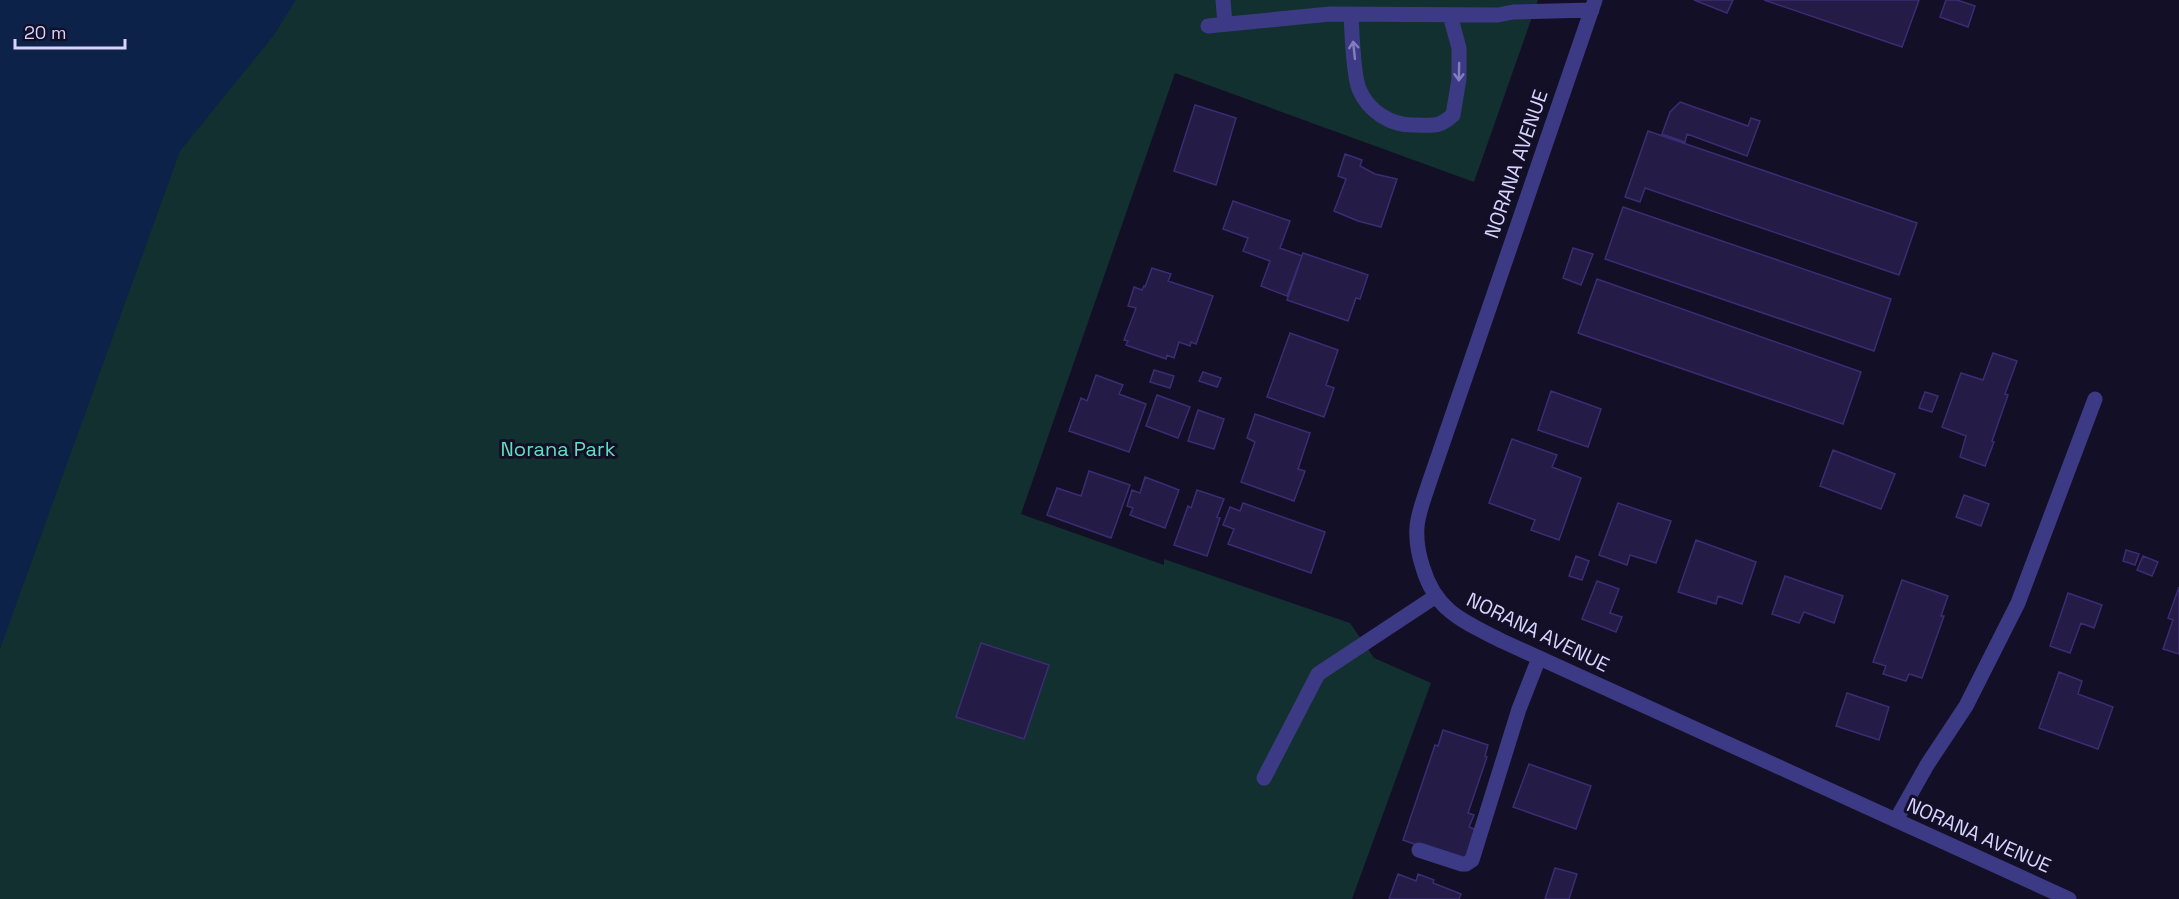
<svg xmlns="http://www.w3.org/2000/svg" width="2179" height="899" viewBox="0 0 2179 899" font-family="'Space Grotesk',sans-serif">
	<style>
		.green { fill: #12302f }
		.water { fill: #0c2248 }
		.building { fill: #241b47; stroke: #3b2d73; stroke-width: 1.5 }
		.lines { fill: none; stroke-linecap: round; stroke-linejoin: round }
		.minor { stroke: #3d3a85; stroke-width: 15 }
		.oneway { stroke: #837fbc }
		.labels { text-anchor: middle; stroke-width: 6; stroke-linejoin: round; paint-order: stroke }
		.street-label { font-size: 20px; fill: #d9d4ff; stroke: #130f26 }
		.park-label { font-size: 20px; fill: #5fe0c0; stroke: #130f26 }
	</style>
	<rect width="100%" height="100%" fill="#130f26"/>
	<!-- green -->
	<path class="green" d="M0,0H1538L1474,182L1175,73L1021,514L1164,565V559L1350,623L1374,658L1431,683L1352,899H0Z"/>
	<!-- water -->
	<path class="water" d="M0,0H296L274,35L180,151L0,649Z"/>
	<!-- building -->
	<path class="building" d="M1694,0H1733L1727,13Z
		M1764,0H1919L1902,47Z
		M1946,0H1957L1975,6L1968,27L1940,17Z
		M1680,102L1748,126L1751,118L1760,121L1747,156L1687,134L1685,142L1662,134L1670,112Z
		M1195,105L1236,118L1216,185L1174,171Z
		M1648,131L1917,223L1899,275L1645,188L1640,202L1625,197Z
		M1345,154L1362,160L1360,166L1375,174L1397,179L1381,227L1358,221L1334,211L1346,179L1338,176Z
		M1233,201L1290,221L1280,248L1302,256L1287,296L1261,286L1270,261L1243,251L1248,238L1223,229Z
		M1623,207L1891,299L1874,351L1605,259Z
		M1573,248L1593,254L1581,285L1563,278Z
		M1303,253L1368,275L1360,299L1356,298L1348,321L1287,300Z
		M1152,268L1171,274L1168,281L1213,296L1196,344L1191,342L1190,346L1179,342L1174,358L1167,355L1166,359L1126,345L1128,341L1124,340L1136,308L1128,306L1134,287L1142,290L1144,286L1145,287Z
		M1597,279L1861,372L1843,424L1578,333Z
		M1290,333L1338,350L1326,385L1334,388L1324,417L1267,397Z
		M1993,353L2017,361L2005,394L2008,395L1992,441L1994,442L1985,466L1960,457L1966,436L1942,427L1961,373L1983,380Z
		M1154,370L1174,376L1170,388L1150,382Z
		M1203,372L1221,378L1217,387L1199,381Z
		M1096,375L1123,385L1119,394L1146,404L1129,452L1069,431L1081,398L1087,401Z
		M1551,391L1601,409L1588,447L1538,430Z
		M1925,392L1938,396L1932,412L1919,408Z
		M1157,395L1190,407L1178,438L1146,426Z
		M1198,410L1224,419L1214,449L1188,441Z
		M1255,414L1310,433L1298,469L1305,471L1294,501L1241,482L1255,442L1247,438Z
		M1512,439L1557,455L1552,467L1581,478L1559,540L1531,530L1535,520L1489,503Z
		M1833,450L1895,474L1881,509L1820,486Z
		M1089,471L1130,485L1111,538L1047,515L1057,488L1081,496Z
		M1145,477L1179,490L1165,528L1130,515L1133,508L1127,506L1132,490L1140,493Z
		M1197,490L1224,499L1217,517L1220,518L1207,556L1174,545L1188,506L1191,508Z
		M1964,495L1989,504L1981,526L1956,517Z
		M1243,503L1325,532L1311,573L1228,544L1234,529L1223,525L1230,507L1240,511Z
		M1618,503L1671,521L1656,563L1630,555L1627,565L1599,555Z
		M1696,540L1756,562L1742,604L1718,596L1716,604L1678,592Z
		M2126,550L2139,554L2135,565L2123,561Z
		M1576,556L1589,561L1582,580L1569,576Z
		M2143,556L2158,562L2152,576L2137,570Z
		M1785,576L1843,596L1834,623L1804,612L1799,623L1772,614Z
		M1902,580L1948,596L1941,616H1944L1922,678L1909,674L1906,681L1883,674L1886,666L1873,662Z
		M1597,581L1619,589L1610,613L1622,617L1616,632L1582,619Z
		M2179,587V654L2163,649L2173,620L2168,618Z
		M2068,593L2102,605L2094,628L2081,623L2070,653L2050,646Z
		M981,643L1049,665L1024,739L956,717Z
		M2059,672L2082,681L2078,694L2113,707L2098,749L2039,728Z
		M1847,693L1889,707L1879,740L1836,726Z
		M1443,730L1488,745L1485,756L1487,757L1468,813L1474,815L1469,827L1477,830L1467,858H1453L1403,840L1435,745L1438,746Z
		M1529,764L1591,786L1576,829L1513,807Z
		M1555,868L1577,874L1569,899H1545Z
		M1398,874L1416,881L1418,874L1434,880L1433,883L1461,894L1459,899H1389Z"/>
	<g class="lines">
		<!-- minor -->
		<path class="minor" d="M1223,0L1225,24
			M1595,0L1428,486C1424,499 1418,513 1417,527C1416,540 1419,556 1423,568C1436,612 1465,622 1502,641L2069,899
			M1351,14C1352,32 1353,74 1359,89C1368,111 1391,126 1415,125C1434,125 1438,128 1453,115L1459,79V48L1450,15
			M1208,26L1330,14L1498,15L1513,12L1592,10
			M1264,778L1318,674L1430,600L1436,598
			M1896,820L1927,765L1966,706L2018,603L2095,399
			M1419,850L1462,864H1466L1472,860L1519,709L1539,658"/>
	</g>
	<!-- one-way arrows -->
	<defs><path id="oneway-shaft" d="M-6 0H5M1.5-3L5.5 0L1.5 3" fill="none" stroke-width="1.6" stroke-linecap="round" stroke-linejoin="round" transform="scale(1.5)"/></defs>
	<g class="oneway">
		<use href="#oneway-shaft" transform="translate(1354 50) rotate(-96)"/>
		<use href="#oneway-shaft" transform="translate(1459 72) rotate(91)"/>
	</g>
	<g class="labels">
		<!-- street labels -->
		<g class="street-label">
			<text transform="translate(1516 164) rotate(-71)" y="7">NORANA AVENUE</text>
			<text transform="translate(1538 632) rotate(26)" y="7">NORANA AVENUE</text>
			<text transform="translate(1979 835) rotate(24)" y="7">NORANA AVENUE</text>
		</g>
		<!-- park labels -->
		<g class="park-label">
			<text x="558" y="456">Norana Park</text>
		</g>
	</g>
	<!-- scale -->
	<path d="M15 39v9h110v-9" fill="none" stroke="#d9d4ff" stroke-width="3"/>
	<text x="24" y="39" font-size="18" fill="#d9d4ff" stroke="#130f26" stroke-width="4.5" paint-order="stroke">20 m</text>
</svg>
